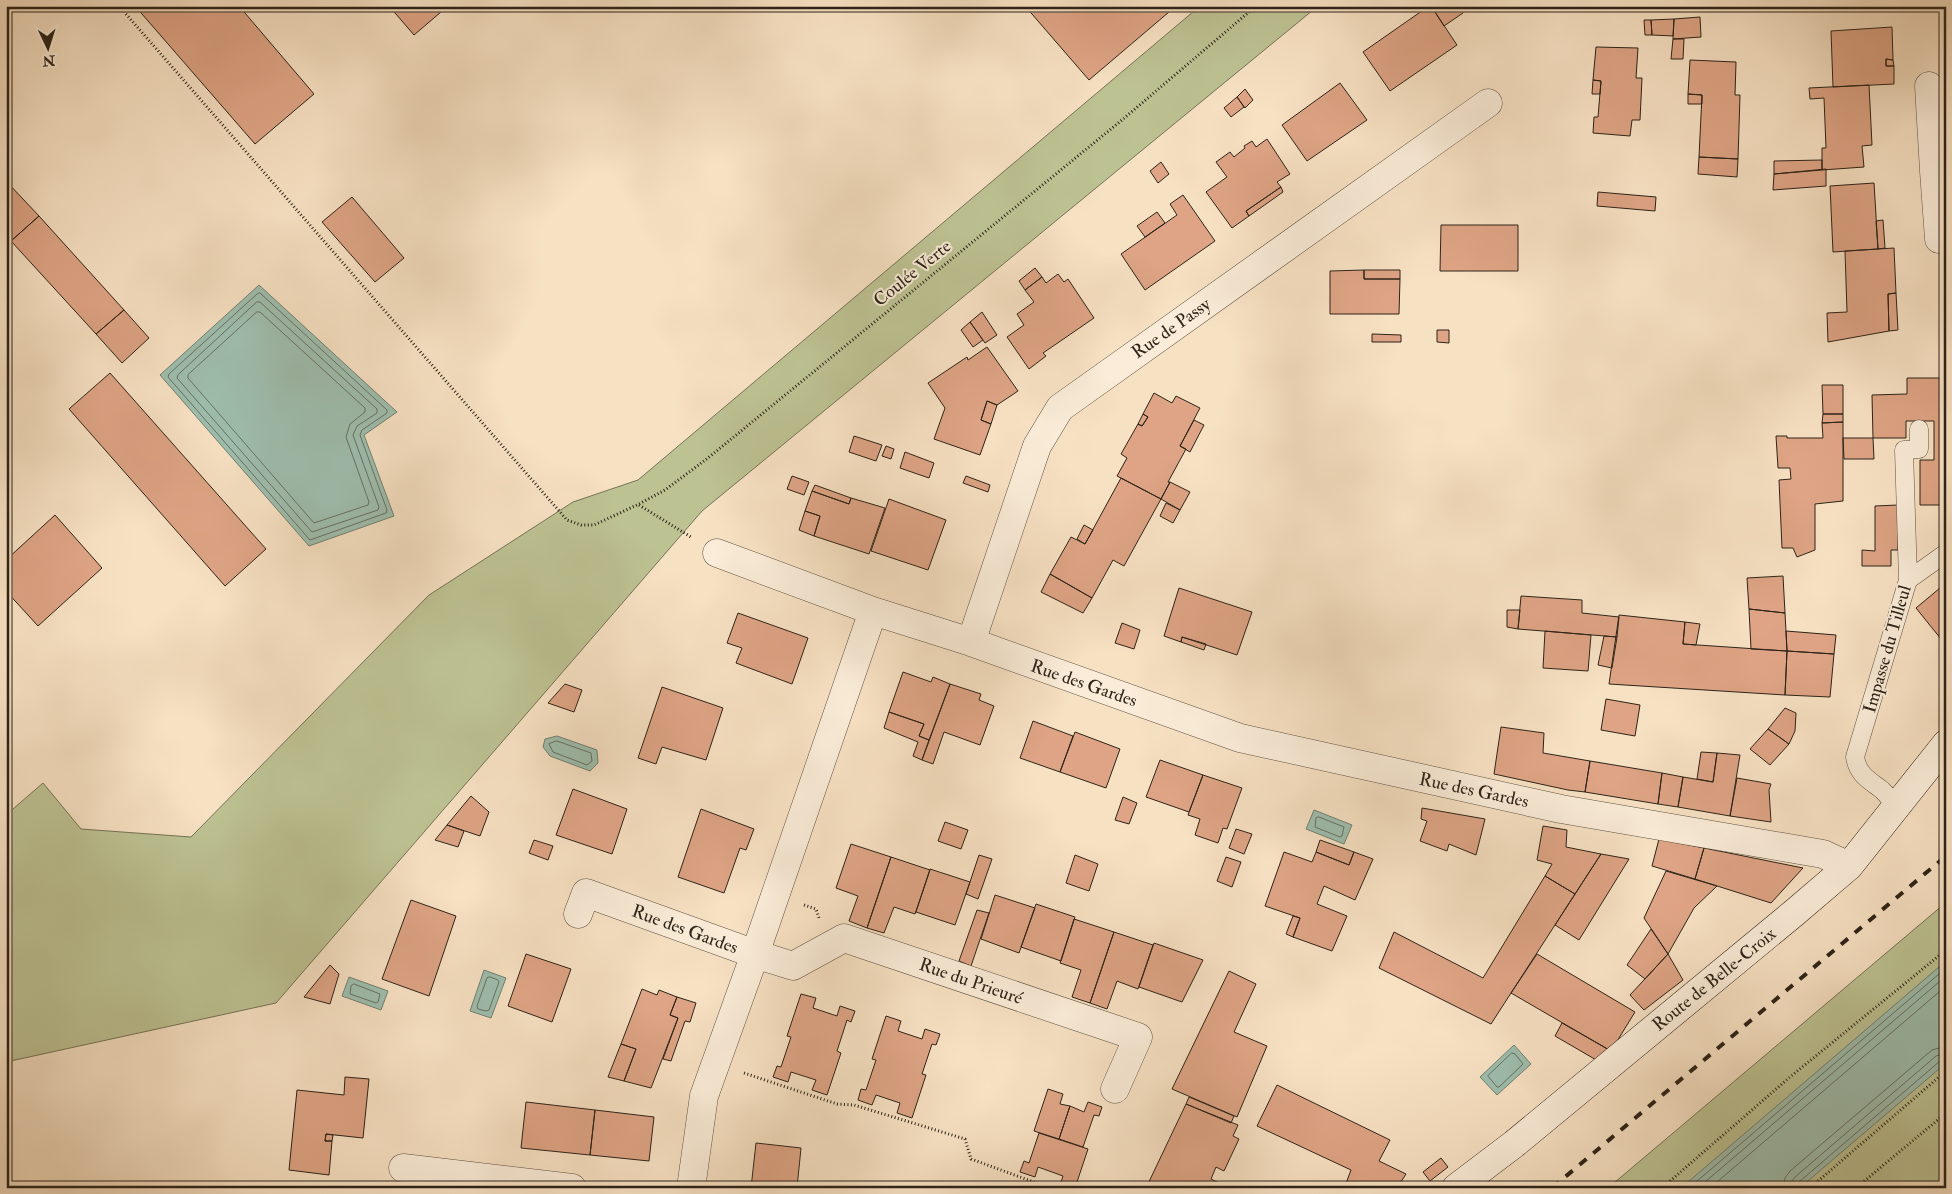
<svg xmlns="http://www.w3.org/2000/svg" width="1952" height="1194" viewBox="0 0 1952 1194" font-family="'IM FELL Double Pica',serif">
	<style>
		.green { fill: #bdc293; stroke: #757256 }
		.water { fill: #9ebeae; stroke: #718072 }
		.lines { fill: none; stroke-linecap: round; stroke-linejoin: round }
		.shore { stroke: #667063; stroke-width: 1 }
		.building { fill: #dea485; stroke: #2d2318 }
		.lane-casing { stroke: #605243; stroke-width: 19 }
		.street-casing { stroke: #605243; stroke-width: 29 }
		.secondary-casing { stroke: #2d2318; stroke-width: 29 }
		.path { stroke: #2d2318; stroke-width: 3; stroke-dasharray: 1 2.5; stroke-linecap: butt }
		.lane { stroke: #faecd8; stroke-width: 18 }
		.street { stroke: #faecd8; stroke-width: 28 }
		.secondary { stroke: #faecd8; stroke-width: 28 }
		.rail { stroke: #2d2318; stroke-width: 4; stroke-dasharray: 9 9; stroke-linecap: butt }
		.labels { text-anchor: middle; stroke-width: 4; stroke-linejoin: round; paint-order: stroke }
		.street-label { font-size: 18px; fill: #2d2318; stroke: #faecd8 }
	</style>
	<rect width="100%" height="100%" fill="#f7e1c3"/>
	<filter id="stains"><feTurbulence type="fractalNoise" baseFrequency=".004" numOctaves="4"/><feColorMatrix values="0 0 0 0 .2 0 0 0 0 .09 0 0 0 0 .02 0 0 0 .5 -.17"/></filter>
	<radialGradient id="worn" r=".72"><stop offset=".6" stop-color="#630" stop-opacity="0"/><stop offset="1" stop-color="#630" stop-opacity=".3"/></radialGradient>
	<!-- green -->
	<path class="green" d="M1200,6H1318L702,511L276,1003L6,1062V815L43,783L81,829L191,837L429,595L573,502L638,480Z
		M1943,905L1946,908V1188H1608Z"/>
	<!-- water -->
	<path class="water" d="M259,285L397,412L364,435L394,516L309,546L160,375Z
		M557,736L597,750L598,763L590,771L550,756L543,747L545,739Z
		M1314,810L1352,825L1344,844L1306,829Z
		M1946,961V1063L1802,1186L1800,1188H1681Z
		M484,970L506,978L491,1018L470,1011Z
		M349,977L388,991L381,1010L342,996Z
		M1514,1045L1531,1064L1497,1095L1480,1077Z"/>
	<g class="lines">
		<!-- shore -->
		<path class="shore" d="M260,293L387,410V413L362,430L360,435L387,510L386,513L310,540L168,377L169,374L257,294Z
			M257,302H260L377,409V413L357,426L353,435L379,507L378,510L312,532L177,378L178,375Z
			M257,312H260L365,408V412L350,424L346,437L369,502L368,505L314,523L188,378V375Z
			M557,741L591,753L592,761L587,765L553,752L549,744Z
			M1319,817L1344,827L1342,836L1340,837L1315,827L1316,818Z
			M490,977L498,980L499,982L489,1010L486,1011L478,1009L477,1006L487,978Z
			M354,984L380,994L378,1002L376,1003L350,994L351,986Z
			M1512,1053L1515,1054L1523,1064L1499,1087H1497L1488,1076Z
			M1689,1188L1946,968
			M1698,1188L1946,976
			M1710,1188L1946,986
			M1783,1188L1785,1178L1790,1171L1932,1050L1946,1046
			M1791,1188L1792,1181L1795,1177L1936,1056L1946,1053
			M1797,1188L1799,1182L1940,1061L1946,1059"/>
	</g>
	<!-- building -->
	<path class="building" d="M135,6H239L314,94L255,144Z
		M389,6H448L414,35Z
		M1025,6H1176L1089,80Z
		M1429,6H1431L1457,45L1390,91L1363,52Z
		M1431,6H1463L1460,8L1463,13L1444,26Z
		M1818,6H1893V7L1818,10Z
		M1700,17L1701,37L1673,39L1674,19Z
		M1674,19L1673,36L1652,35L1651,20Z
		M1644,20H1651L1652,35H1645Z
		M1892,27L1893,60L1886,59V66H1894V84L1833,87L1831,31Z
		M1673,39H1684L1683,59H1671Z
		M1596,47L1638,48L1636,78H1642L1640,120H1632L1630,136L1593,133L1594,117H1598L1601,81L1593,80Z
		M1886,59L1893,60L1894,66H1886Z
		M1690,60L1736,62L1735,95H1740L1738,159L1699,157L1702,95L1688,94Z
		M1593,80L1601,81L1600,94H1592Z
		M1340,83L1367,120L1307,161L1282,125Z
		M1869,85L1872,145L1862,146L1864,167L1822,170V148H1826L1824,98L1810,99L1809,88Z
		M1245,89L1253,100L1245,108L1237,97Z
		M1688,94L1702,95V104H1688Z
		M1237,97L1244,107L1231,117L1224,108Z
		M1267,139L1290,174L1277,182L1281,187L1246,211L1249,216L1232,228L1206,192L1227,177L1216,162L1230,152L1234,157L1245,148L1244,146L1252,141L1256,147Z
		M1699,157L1738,159L1737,177L1698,174Z
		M1822,160V170L1774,174V161Z
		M1161,162L1169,174L1158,183L1150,171Z
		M1826,169V186L1773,190L1774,174Z
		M6,181L39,216L11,241L6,236Z
		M1874,183L1878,249L1833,252L1830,186Z
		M1281,187L1283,192L1249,216L1246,211Z
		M1598,192L1656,197L1655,211L1597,206Z
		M1183,195L1215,241L1145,290L1121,254L1177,215L1170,204Z
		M352,197L404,258L375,282L322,222Z
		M1157,212L1165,223L1145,237L1137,226Z
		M39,216L124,310L96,334L11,241Z
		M1883,220L1885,248L1878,249L1876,221Z
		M1441,225H1518V271H1440Z
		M1894,248L1896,293L1888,294L1889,331L1828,342L1827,313L1847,312L1845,251Z
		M1035,268L1042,277L1025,290L1019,281Z
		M1364,270H1400V279H1364Z
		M1364,270V279H1400L1399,314H1330V271Z
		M1058,274L1064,282L1068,279L1094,318L1043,353L1046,356L1029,369L1007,337L1024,325L1017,314L1034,302L1025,290L1042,277L1046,283Z
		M1896,293L1898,330L1889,331L1888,294Z
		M124,310L149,338L122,363L96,334Z
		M982,312L997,335L985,343L970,322Z
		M970,322L983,340L973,347L961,330Z
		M1437,330H1449V343L1437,342Z
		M1372,334L1401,335V342H1372Z
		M987,347L1018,391L997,405L987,401L981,420L991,424L980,455L934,439L945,408L928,383L967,357L968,360Z
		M110,373L266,549L225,586L69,409Z
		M1907,378H1941V420H1946V505H1920V460H1934V421H1906V438H1873L1872,395L1907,394Z
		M1822,385H1843V414H1823Z
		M1154,393L1172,403L1176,396L1200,408L1180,446L1186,449L1168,482H1170L1161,499L1117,476L1127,458L1121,454L1138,424L1142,426L1148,417L1143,414Z
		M987,401L997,405L991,424L981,420Z
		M1143,414L1148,417L1142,426L1138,424Z
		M1823,414H1843V422L1822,423Z
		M1194,420L1204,425L1190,452L1180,446Z
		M1843,422V501L1815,504V550L1797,557L1793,548H1782L1779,480L1791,479L1790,468H1778L1776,436H1787V438H1823L1822,423Z
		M854,436L882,445L876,461L849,452Z
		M1843,438H1873L1874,459H1844Z
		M886,446L894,449L891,459L882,456Z
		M905,452L934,463L929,478L900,468Z
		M792,476L809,482L804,495L787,489Z
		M966,476L990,485L988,492L963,483Z
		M1121,478L1161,499L1124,566L1113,560L1092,598L1050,574L1071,537L1085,544Z
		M1170,482L1190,492L1180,510L1161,499Z
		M815,485L851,498L849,504L812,491Z
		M812,491L849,504L851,498L885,508L869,554L814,536L820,516L805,511Z
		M889,499L946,520L928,570L871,551Z
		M1166,503L1180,510L1173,523L1160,516Z
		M1898,505V550H1891V566H1862V550L1875,551V506Z
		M805,511L820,516L814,536L799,530Z
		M55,515L102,568L38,626L6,591V560Z
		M1084,525L1093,530L1085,544L1077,539Z
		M1050,574L1092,598L1083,613L1041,592Z
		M1783,576L1785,613L1749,609L1747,578Z
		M1946,583V636L1941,639L1916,608Z
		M1179,588L1252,612L1237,655L1182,637L1181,642L1164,636Z
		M1521,596L1582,600V613L1619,617L1617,637L1518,629Z
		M1749,609L1785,613L1787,651L1751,649Z
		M1507,610H1520L1518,629L1507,627Z
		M738,613L808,638L792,684L736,663L742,648L727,643Z
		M1619,615L1685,622L1683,644L1787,651L1785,695L1609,684Z
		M1685,622L1700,624L1696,645L1683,644Z
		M1122,623L1140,630L1134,649L1115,643Z
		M1545,631L1591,635L1588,671L1543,668Z
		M1786,631L1836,635L1834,654L1787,651Z
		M1604,636L1617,637L1612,668L1598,665Z
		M1182,637L1206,644L1204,650L1181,642Z
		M1787,651L1834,654L1830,697L1785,695Z
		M903,672L931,682L933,677L950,684L929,740L919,736L924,724L889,712Z
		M565,684L582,690L574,712L548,703Z
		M950,684L981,694L979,700L994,706L980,745L944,732L933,764L922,760Z
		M662,687L723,708L706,760L662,747L656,764L638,758Z
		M1606,699L1640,705L1635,736L1601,730Z
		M1785,708L1796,713L1795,731L1789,744L1768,729Z
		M889,712L924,724L919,736L929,740L922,760L913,756L918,742L884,728Z
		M1033,721L1073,736L1060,772L1020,758Z
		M1501,727L1544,733L1543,753L1590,761L1585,792L1568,790L1494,774Z
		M1768,729L1789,744L1770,765L1750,749Z
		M1075,732L1120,749L1106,788L1060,772Z
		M1701,752L1717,753L1713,782L1697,779Z
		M1717,753L1740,755L1730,816L1678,807L1683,777L1713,782Z
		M1160,760L1203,775L1189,812L1146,797Z
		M1590,761L1662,773L1658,804L1585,792Z
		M1662,773L1683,777L1678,807L1658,804Z
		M1203,775L1242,788L1227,829L1223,828L1218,843L1195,835L1200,819L1188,815Z
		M1737,778L1771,784L1769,790L1771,822L1730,816Z
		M573,789L627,809L612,854L556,835Z
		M471,796L489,812L480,836L447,825Z
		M1123,797L1137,803L1129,824L1115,820Z
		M1422,808L1485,819L1476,855L1449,844L1447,851L1420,841L1427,821L1421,819Z
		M701,809L754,829L746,850L740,848L724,893L678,877Z
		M945,822L968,830L961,849L938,841Z
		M447,825L464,831L458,847L435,840Z
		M1543,826L1567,830L1566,847L1601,854L1575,894L1545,876L1552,864L1537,860Z
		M1236,829L1252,834L1244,854L1229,848Z
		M1659,839L1704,848L1695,879L1652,866Z
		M534,840L553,846L548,860L529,853Z
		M1320,840L1354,852L1349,865L1316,852Z
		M851,844L891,857L867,928L849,921L858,896L836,888Z
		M1704,848L1803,868L1771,903L1695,879Z
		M1284,852L1312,862L1316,852L1349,865L1354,852L1373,859L1355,900L1324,886L1317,904L1347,916L1332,951L1293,937L1300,918L1265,906Z
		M1601,854L1629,859L1579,940L1555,925Z
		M979,855L992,859L978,899L966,894Z
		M1075,855L1098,864L1089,891L1066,883Z
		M891,857L930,870L915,914L894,907L884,933L867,928Z
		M1226,857L1241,862L1232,887L1217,881Z
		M930,869L970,882L955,925L916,912Z
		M1666,871L1717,886L1694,908L1668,954L1644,918Z
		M1545,876L1575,894L1491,1024L1379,968L1394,932L1483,978Z
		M995,895L1035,908L1019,953L981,939Z
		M411,900L456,916L429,996L382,979Z
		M1036,904L1075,917L1061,961L1021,947Z
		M977,910L989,913L971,966L959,961Z
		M1293,916L1300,918L1293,937L1286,934Z
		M1074,919L1114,932L1090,1003L1072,997L1081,970L1060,963Z
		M1651,929L1668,954L1645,979L1627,965Z
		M1114,932L1153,945L1138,989L1117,981L1107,1009L1090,1003Z
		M1154,943L1203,960L1182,1002L1139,987Z
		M526,954L571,969L552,1022L508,1006Z
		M1537,954L1635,1012L1611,1051L1511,993Z
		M1668,954L1683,980L1644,1010L1630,995Z
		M330,965L339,974L330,1004L304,997Z
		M1229,971L1256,984L1234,1032L1267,1046L1237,1117L1172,1089Z
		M642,989L657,995L659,990L677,997L670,1015L678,1018L651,1088L624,1081L636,1049L621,1044Z
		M801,994L816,998L813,1008L837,1016L840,1006L855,1011L851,1022L847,1020L837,1051L841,1053L827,1095L812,1090L816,1080L791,1072L788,1082L773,1077L777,1066L781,1067L791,1037L787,1036Z
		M677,997L696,1003L690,1022L685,1021L671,1061L663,1059L678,1018L670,1015Z
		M886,1016L901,1021L898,1031L922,1039L925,1029L940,1034L936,1045L932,1044L922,1074L926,1075L912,1118L897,1113L900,1103L876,1095L872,1105L858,1100L861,1089L866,1090L876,1060L872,1059Z
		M1562,1023L1611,1051L1598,1061L1555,1036Z
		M621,1044L636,1049L624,1081L608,1077Z
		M345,1077L369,1079L363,1138L326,1134L325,1141H332L329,1175L289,1170L297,1090L344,1095Z
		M1277,1085L1390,1140L1379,1161L1406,1174L1397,1188H1343L1345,1186L1351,1170L1257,1126Z
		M1048,1089L1063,1094L1060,1104L1070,1106L1059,1139L1034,1131Z
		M1189,1097L1234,1116L1231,1123L1186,1104Z
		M526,1102L595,1110L590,1155L521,1148Z
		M1088,1102L1102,1107L1099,1116L1094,1115L1083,1147L1059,1139L1070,1106L1084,1112Z
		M1186,1104L1238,1125L1233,1136L1239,1139L1224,1171L1216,1167L1211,1179L1219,1183L1217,1188H1146Z
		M595,1110L654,1117L649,1161L590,1155Z
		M1039,1133L1088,1149L1075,1188H1067L1060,1185L1063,1176L1038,1167L1035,1177L1020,1172L1024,1161L1029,1163Z
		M326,1134L333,1135L332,1141H325Z
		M756,1143L801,1148L797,1188H751Z
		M1441,1158L1448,1167L1430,1181L1423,1172Z"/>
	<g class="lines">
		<!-- lane casing -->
		<g class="lane-casing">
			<path id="lane" d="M1908,580L1946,553
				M1896,805C1891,800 1887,795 1882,790C1869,780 1858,775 1855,757L1908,580L1904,450L1919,449V429"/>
		</g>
		<!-- street casing -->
		<g class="street-casing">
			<path id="street" d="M1929,86L1934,171L1946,170
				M1934,171L1939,239
				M717,553L873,611
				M971,642L1037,446L1060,408L1488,103
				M578,914L586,893L755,954L873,611L971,642L1240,738L1561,809L1823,854L1849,866
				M403,1168L572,1188
				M691,1188L704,1096L755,954L793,966L844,938L1138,1037L1115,1089"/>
		</g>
		<!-- secondary casing -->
		<g class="secondary-casing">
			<path id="secondary" d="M1456,1188L1514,1144L1794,913L1849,866L1946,744"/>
		</g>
		<!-- path -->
		<path class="path" d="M119,6L567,520L581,525H594L639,504L665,490L708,458L1122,120L1256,6
			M639,505L691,537
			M804,905L816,909L819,918
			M744,1073L837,1104L854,1105L965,1139L971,1159L1050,1188
			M1662,1188L1790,1077L1946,950
			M1810,1188L1946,1071
			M1856,1188L1946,1113"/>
		<!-- lane -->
		<use href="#lane" class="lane"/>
		<!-- street -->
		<use href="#street" class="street"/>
		<!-- secondary -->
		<use href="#secondary" class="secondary"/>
		<!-- rail -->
		<path class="rail" d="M1552,1188L1946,856"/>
	</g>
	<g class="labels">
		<!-- street labels -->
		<g class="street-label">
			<text transform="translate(912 273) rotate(-39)" y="6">Coulée Verte</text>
			<text transform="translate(1171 328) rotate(-35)" y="6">Rue de Passy</text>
			<text transform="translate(1887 649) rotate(-74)" y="6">Impasse du Tilleul</text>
			<text transform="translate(1084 683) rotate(19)" y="6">Rue des Gardes</text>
			<text transform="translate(1474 790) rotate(12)" y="6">Rue des Gardes</text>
			<text transform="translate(685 929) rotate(20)" y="6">Rue des Gardes</text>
			<text transform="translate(1714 979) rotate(-39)" y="6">Route de Belle-Croix</text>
			<text transform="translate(971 981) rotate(19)" y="6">Rue du Prieuré</text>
		</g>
	</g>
	<!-- margin -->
	<rect width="1952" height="1194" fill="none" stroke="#f7e1c3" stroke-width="25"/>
	<rect x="8" y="8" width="1937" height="1179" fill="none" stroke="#2d2318" stroke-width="2.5"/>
	<rect x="12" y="12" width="1927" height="1169" fill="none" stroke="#2d2318"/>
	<!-- north arrow -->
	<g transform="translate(48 48) rotate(176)" stroke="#faecd8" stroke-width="4" paint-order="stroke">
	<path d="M0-4L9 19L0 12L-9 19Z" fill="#2d2318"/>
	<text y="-8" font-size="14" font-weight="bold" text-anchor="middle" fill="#2d2318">N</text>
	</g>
	<rect width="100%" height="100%" filter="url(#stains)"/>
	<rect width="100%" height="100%" fill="url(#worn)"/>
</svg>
